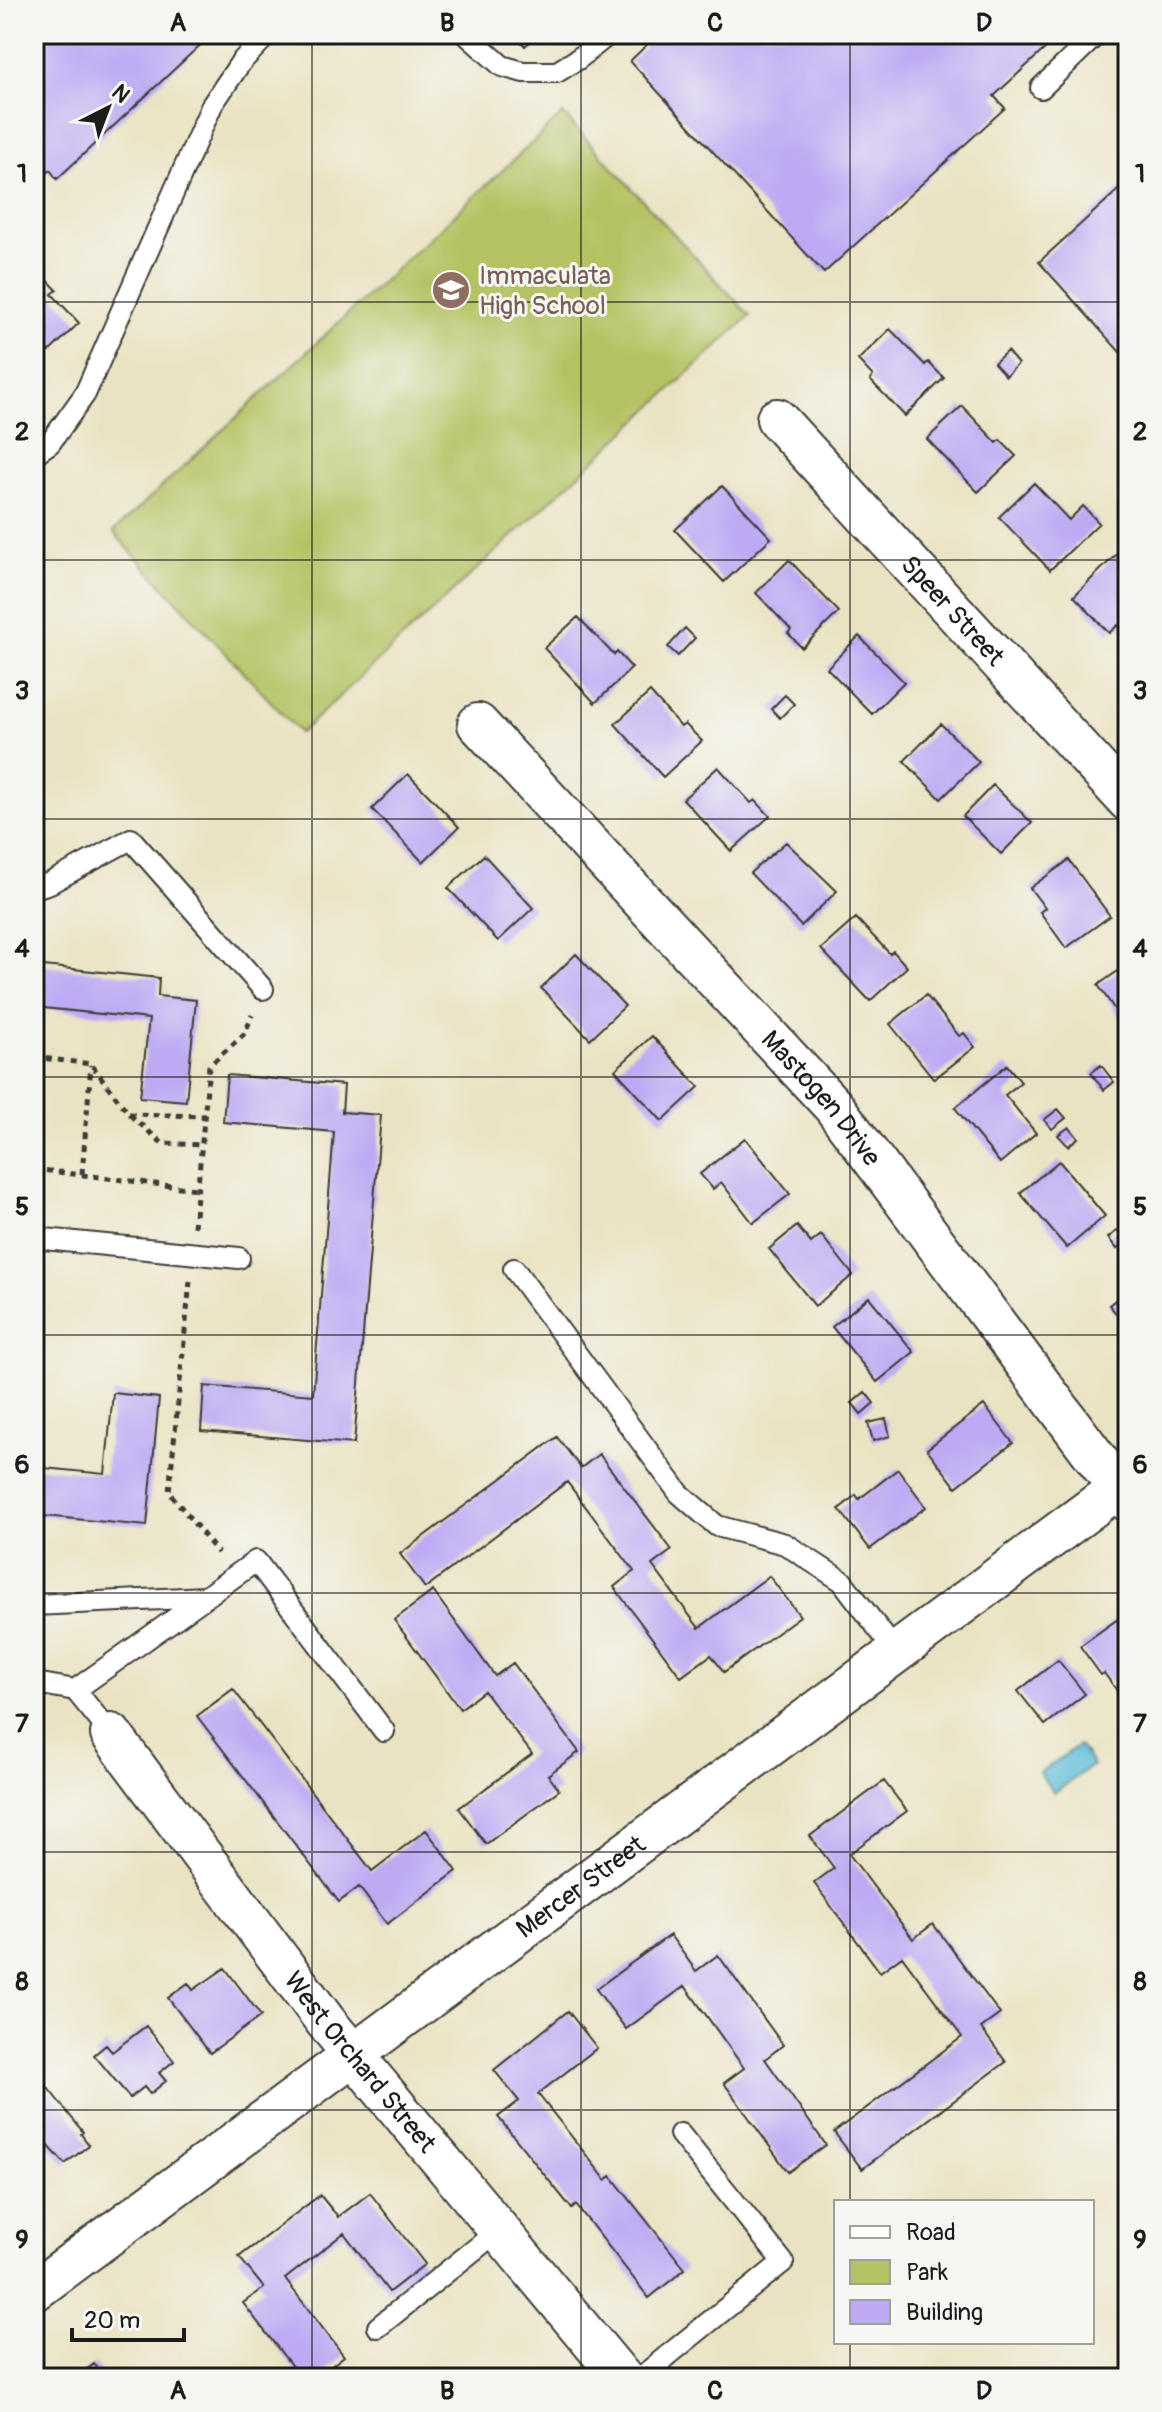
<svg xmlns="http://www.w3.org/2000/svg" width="1162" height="2412" viewBox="0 0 1162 2412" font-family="Pangolin,sans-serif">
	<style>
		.green { fill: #b5c264; stroke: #686f40; stroke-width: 2 }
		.water { fill: #58bad7; stroke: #3a6b7a; stroke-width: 2 }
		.building { fill: #bdaaf3 }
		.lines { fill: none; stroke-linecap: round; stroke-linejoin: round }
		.service-casing { stroke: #3b3a35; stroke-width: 24 }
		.minor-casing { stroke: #3b3a35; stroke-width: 44 }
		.path { stroke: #3b3a35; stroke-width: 5; stroke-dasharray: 6 6; stroke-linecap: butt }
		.service { stroke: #fff; stroke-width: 20 }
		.minor { stroke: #fff; stroke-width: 40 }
		.grid { fill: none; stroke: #1c1c1c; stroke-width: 2; stroke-opacity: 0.55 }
		.labels { text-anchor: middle; stroke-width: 6; stroke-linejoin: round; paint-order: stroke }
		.education-label { font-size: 26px; fill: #785e54; stroke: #f6f6f2; text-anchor: start }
		.street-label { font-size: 26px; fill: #1c1c1c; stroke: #f6f6f2 }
		.neatline { fill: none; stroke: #1c1c1c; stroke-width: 3 }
		.grid-label { font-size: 26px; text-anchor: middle; font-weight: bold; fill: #1c1c1c }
	</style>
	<rect width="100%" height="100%" fill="#f6f6f2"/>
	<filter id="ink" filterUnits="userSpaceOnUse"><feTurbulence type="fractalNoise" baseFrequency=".0125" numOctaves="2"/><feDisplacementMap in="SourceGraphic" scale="16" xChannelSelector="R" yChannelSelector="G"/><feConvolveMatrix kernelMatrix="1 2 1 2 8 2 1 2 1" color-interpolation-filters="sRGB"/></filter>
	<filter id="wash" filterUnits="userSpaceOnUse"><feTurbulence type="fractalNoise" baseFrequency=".006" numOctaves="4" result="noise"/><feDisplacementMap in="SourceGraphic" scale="32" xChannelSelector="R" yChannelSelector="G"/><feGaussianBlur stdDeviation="1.8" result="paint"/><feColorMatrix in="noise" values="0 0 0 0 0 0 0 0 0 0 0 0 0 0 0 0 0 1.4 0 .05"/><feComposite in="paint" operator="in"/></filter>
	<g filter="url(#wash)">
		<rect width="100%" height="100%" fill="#eae3c3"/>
		<!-- green -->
		<path class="green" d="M563,114L750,316L300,733L113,532Z"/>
		<!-- water -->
		<path class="water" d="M1079,1745L1093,1765L1054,1793L1039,1773Z"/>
		<g id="blocks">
			<!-- building -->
			<path class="building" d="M46,34H212L57,179L50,170L34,185V45Z
				M514,34H539L525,46Z
				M658,34H1061L994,96L1005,108L824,273L630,61Z
				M1128,181V361L1039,262Z
				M34,266L57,290L52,294L79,323L49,352L34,336Z
				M890,329L925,365L928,362L944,378L905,416L870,380L873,376L858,360Z
				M1007,351L1018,364L1006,376L994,363Z
				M962,406L997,443L1000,440L1016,456L978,492L927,439Z
				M1034,483L1069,520L1083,506L1099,523L1050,570L999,517Z
				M722,486L771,538L724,582L675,530Z
				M1128,543V635L1118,625L1109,633L1074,596Z
				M789,560L839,612L802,648L788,633L791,630L756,593Z
				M578,617L614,655L617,652L632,668L595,703L544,648Z
				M685,628L695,638L678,656L668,647Z
				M859,636L904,682L872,714L827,668Z
				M650,692L681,727L685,724L702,741L663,777L615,724Z
				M785,695L794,704L780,718L771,709Z
				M941,724L979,762L941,799L904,761Z
				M718,767L751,803L755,800L770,816L731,851L683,799Z
				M408,774L459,827L423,862L372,809Z
				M993,785L1032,823L1001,854L963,816Z
				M786,842L837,891L801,926L750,873Z
				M484,855L533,908L498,941L448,888Z
				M1069,860L1110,916L1066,948L1040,912L1045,908L1030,888Z
				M856,918L890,954L893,951L907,967L870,1001L821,949Z
				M576,954L625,1006L590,1039L541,988Z
				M1128,964V1029L1098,985Z
				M34,965L159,978L158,996L196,1000L186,1101L140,1097L149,1019L34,1007Z
				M926,995L959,1036L964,1033L975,1047L934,1079L890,1024Z
				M652,1036L699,1087L662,1121L615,1070Z
				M1007,1065L1021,1082L1005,1095L1036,1133L1000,1163L955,1108Z
				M1101,1065L1114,1082L1104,1090L1091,1073Z
				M227,1075L344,1085L342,1112L381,1115L354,1444L201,1431L204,1386L313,1395L334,1132L223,1122Z
				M1058,1109L1066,1118L1052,1129L1044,1120Z
				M1069,1127L1078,1138L1068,1146L1058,1135Z
				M745,1138L790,1194L753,1223L721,1182L713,1189L700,1174Z
				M1059,1161L1105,1216L1067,1248L1020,1193Z
				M797,1226L811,1243L821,1235L853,1275L815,1306L769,1249Z
				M1118,1230L1127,1241L1117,1249L1108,1238Z
				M1128,1290V1328L1109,1305Z
				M869,1297L914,1352L877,1382L832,1327Z
				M865,1392L874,1403L861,1414L852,1403Z
				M113,1393L159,1398L147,1526L34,1515V1467L105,1474Z
				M984,1405L1013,1443L956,1487L927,1449Z
				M886,1419L890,1436L873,1441L868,1423Z
				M557,1437L581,1468L599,1454L672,1550L652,1565L699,1628L769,1576L800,1616L724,1672L711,1655L681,1677L614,1587L634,1571L567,1482L425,1588L400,1554Z
				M898,1469L926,1507L870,1549L839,1509L856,1495L859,1499Z
				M433,1591L495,1676L513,1663L579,1752L548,1775L559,1790L486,1844L459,1808L532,1754L484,1691L460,1709L394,1620Z
				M1122,1616L1128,1625V1697L1124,1700L1104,1673L1101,1675L1080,1646Z
				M1058,1660L1085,1694L1045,1725L1018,1691Z
				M233,1689L372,1871L426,1830L457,1871L387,1924L359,1887L339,1902L197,1716Z
				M884,1781L907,1811L849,1854L913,1939L933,1924L1000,2014L981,2028L1006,2062L862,2169L834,2132L962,2037L902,1956L880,1972L814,1883L834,1868L810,1836Z
				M670,1935L696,1971L718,1955L783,2045L765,2059L826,2145L788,2172L724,2083L744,2068L685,1986L626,2029L596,1989Z
				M225,1968L261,2016L210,2053L168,1998L188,1983L193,1990Z
				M568,2011L597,2048L538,2094L606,2180L611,2176L685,2269L649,2298L576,2205L572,2209L498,2117L519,2101L494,2070Z
				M146,2026L174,2061L159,2073L166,2081L150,2094L144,2087L130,2098L94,2055L106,2045L112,2052Z
				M34,2042L43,2053L34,2060Z
				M48,2088L83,2132L81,2134L89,2145L65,2164L34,2130V2099Z
				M370,2193L425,2264L389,2292L344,2233L285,2279L344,2356L325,2371L330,2378H301L243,2303L264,2288L239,2257L320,2195L338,2217Z
				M94,2364L105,2378H76Z"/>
		</g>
	</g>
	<g filter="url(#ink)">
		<use href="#blocks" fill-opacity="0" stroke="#3b3a35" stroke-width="2"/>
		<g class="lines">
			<!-- service casing -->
			<g class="service-casing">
				<path id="service" d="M466,34L502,66L523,72H557L578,59L609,34
					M1041,88L1097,34
					M34,454L50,443L85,394L212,105L241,62L268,34
					M34,888L50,883L131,839L263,989
					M34,1238L239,1258
					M514,1269L679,1493L717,1526L785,1544L842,1581L896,1652
					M34,1605L206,1597
					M34,1679L36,1683L75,1690
					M111,1734L75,1690L256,1561L384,1731
					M378,2327L499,2230
					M640,2378L783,2262L680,2134"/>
			</g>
			<!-- minor casing -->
			<g class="minor-casing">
				<g id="minor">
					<path id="s1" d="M777,419L1128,801"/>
					<path id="s2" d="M478,724L834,1107L1128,1501"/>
					<path id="s3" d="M111,1734L326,2022L622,2378"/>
					<path id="s4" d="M34,2291L1128,1481"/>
				</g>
			</g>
			<!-- path -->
			<path class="path" d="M34,1057L91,1064L129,1114L204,1116
				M130,1115L162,1143L201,1145
				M34,1169L196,1189
				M82,1174L91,1065
				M194,1227L209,1066L245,1033L252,1015
				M190,1281L169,1492L218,1553"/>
			<!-- service -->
			<use href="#service" class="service"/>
			<!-- minor -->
			<use href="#minor" class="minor"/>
		</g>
	</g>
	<!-- grid -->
	<path class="grid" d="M312,34V2378M581,34V2378M850,34V2202M34,302H1128M34,560H1128M34,819H1128M34,1077H1128M34,1335H1128M34,1593H1128M34,1852H1128M34,2110H1128M850,2342V2378"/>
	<!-- icons -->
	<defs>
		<g id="school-disc" transform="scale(2)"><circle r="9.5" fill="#8d6e63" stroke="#f6f6f2"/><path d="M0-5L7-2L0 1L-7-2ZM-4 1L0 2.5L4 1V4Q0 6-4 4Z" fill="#fff"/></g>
	</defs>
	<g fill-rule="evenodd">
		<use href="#school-disc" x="451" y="290"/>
	</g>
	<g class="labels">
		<!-- education labels -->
		<g class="education-label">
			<text x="479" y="284">Immaculata<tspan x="479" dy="30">High School</tspan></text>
		</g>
		<!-- street labels -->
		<g class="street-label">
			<text dy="9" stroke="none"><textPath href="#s1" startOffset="260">Speer Street</textPath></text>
			<text dy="9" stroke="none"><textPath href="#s2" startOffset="508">Mastogen Drive</textPath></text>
			<text dy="9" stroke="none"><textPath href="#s4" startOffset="680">Mercer Street</textPath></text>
			<text dy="9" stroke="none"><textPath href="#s3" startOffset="412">West Orchard Street</textPath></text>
		</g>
	</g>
	<!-- margin -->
	<rect width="1162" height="2412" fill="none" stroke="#f6f6f2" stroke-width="88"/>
	<!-- legend -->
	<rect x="834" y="2200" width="260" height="144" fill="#f6f6f2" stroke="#9f9f9c" stroke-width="2"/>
	<rect x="850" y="2226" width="40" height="12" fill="#ffffff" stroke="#9f9f9c" stroke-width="2"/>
	<text x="906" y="2240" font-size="24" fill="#1c1c1c">Road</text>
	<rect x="850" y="2260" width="40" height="24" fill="#b5c264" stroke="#9f9f9c" stroke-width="2"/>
	<text x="906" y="2280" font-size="24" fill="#1c1c1c">Park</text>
	<rect x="850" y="2300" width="40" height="24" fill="#bdaaf3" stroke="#9f9f9c" stroke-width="2"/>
	<text x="906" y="2320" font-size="24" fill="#1c1c1c">Building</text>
	<!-- north arrow -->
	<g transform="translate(108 108) rotate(42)" stroke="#f6f6f2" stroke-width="6" paint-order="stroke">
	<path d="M0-6L14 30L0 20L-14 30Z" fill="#1c1c1c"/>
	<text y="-12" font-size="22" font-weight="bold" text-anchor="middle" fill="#1c1c1c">N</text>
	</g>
	<!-- scale -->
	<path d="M72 2328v12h112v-12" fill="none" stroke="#1c1c1c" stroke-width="4"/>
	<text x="84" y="2328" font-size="24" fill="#1c1c1c" stroke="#f6f6f2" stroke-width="6" paint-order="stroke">20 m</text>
	<rect x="44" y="44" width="1074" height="2324" class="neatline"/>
	<g class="grid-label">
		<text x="178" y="31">A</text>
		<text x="447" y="31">B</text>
		<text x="715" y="31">C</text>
		<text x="984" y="31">D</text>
		<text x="22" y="182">1</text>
		<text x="1140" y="182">1</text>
		<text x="22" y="440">2</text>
		<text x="1140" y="440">2</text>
		<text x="22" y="699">3</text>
		<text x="1140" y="699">3</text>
		<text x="22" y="957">4</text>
		<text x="1140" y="957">4</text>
		<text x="22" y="1215">5</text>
		<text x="1140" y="1215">5</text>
		<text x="22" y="1473">6</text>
		<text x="1140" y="1473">6</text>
		<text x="22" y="1732">7</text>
		<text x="1140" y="1732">7</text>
		<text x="22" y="1990">8</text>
		<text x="1140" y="1990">8</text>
		<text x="22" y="2248">9</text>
		<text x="1140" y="2248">9</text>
		<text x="178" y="2399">A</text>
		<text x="447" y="2399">B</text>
		<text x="715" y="2399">C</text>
		<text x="984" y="2399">D</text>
	</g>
</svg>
